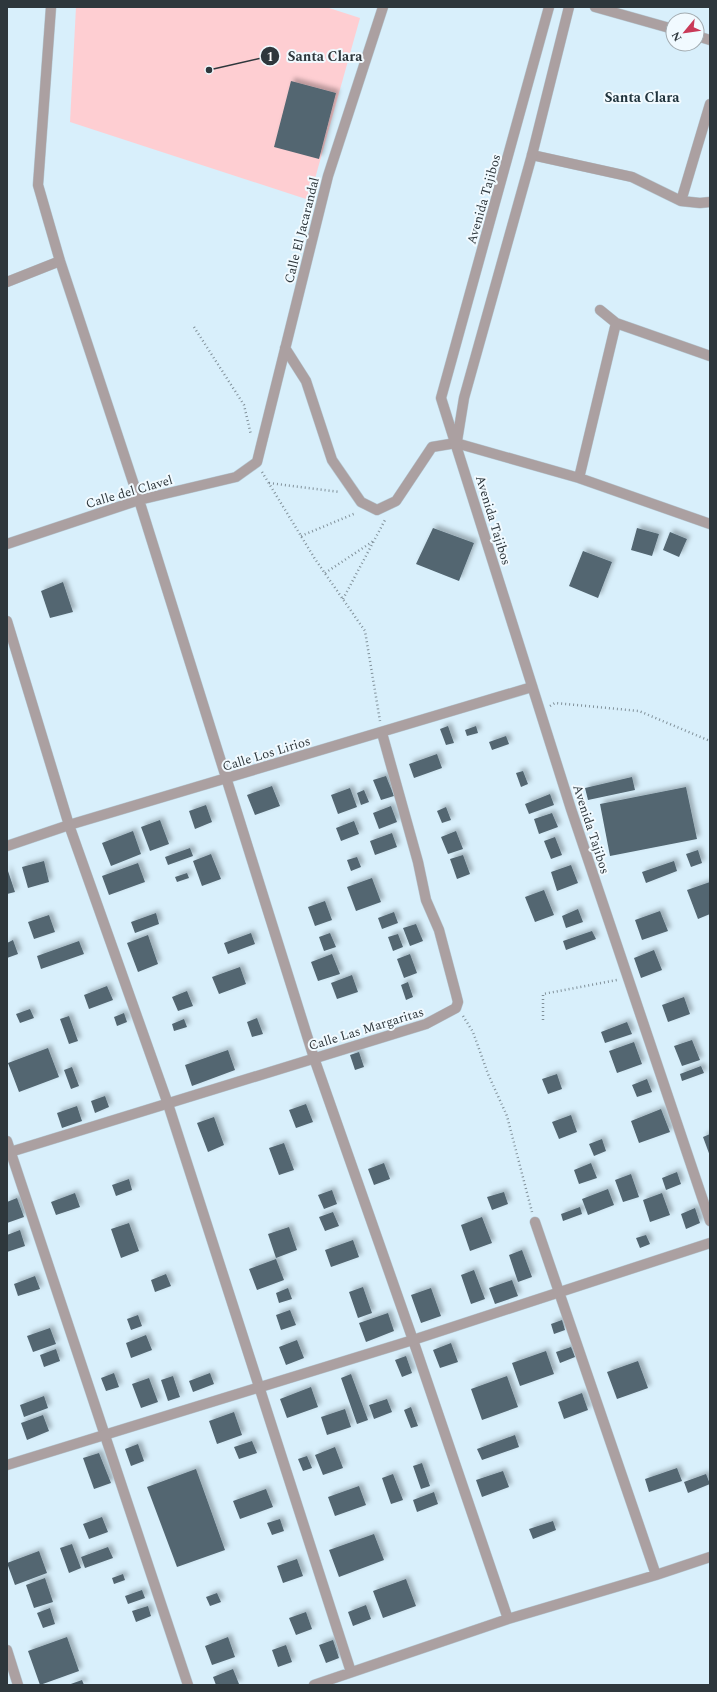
<svg xmlns="http://www.w3.org/2000/svg" width="717" height="1692" viewBox="0 0 717 1692" font-family="Spectral,serif">
	<style>
		.green { fill: #feced2 }
		.building { fill: #526671; filter: url(#shadow) }
		.lines { fill: none; stroke-linecap: round; stroke-linejoin: round }
		.minor-casing { stroke: #b6cad5; stroke-width: 11 }
		.tertiary-casing { stroke: #b6cad5; stroke-width: 11 }
		.path { stroke: #81919a; stroke-width: 2.5; stroke-dasharray: 1 3; stroke-linecap: butt }
		.minor { stroke: #aba0a1; stroke-width: 10 }
		.tertiary { stroke: #aba0a1; stroke-width: 10 }
		.labels { text-anchor: middle; stroke-width: 4; stroke-linejoin: round; paint-order: stroke }
		.street-label { font-size: 13px; fill: #2e373c; stroke: #f1faff }
		.neighbourhood-label { font-size: 14px; font-weight: bold; fill: #20333c; stroke: #f1faff }
		.leader { fill: none; stroke: #2e373c; stroke-width: 1.5 }
		.callout-dot { fill: #2e373c; stroke: #f1faff; stroke-width: 1.5 }
		.mark-label { font-size: 12px; text-anchor: middle; font-weight: bold; fill: #fff }
		.callout-label { font-size: 14px; text-anchor: middle; font-weight: bold; fill: #2e373c; stroke: #f1faff; stroke-width: 4; stroke-linejoin: round; paint-order: stroke }
	</style>
	<defs>
		<filter id="shadow"><feDropShadow dx="3.5" dy="-3.5" stdDeviation="2" flood-color="#0004"/></filter>
	</defs>
	<rect width="100%" height="100%" fill="#d8effb"/>
	<!-- green -->
	<path class="green" d="M76,7H326L360,18L309,200L70,122Z"/>
	<!-- building -->
	<path class="building" d="M291,81L336,93L319,159L274,147Z
		M433,528L474,543L459,581L416,564Z
		M637,528L659,534L652,556L631,550Z
		M670,532L687,539L679,557L663,550Z
		M583,551L612,562L598,598L569,586Z
		M63,582L73,612L50,618L41,591Z
		M448,726L454,743L446,745L440,729Z
		M476,726L478,733L467,736L465,730Z
		M506,736L509,744L492,750L489,742Z
		M437,754L442,768L414,778L409,764Z
		M523,771L528,784L521,787L516,773Z
		M386,776L394,796L381,800L373,780Z
		M632,777L635,790L588,800L585,788Z
		M272,786L280,806L255,815L247,795Z
		M686,787L697,839L610,856L600,804Z
		M350,788L357,807L338,814L331,795Z
		M364,790L369,802L361,805L357,793Z
		M550,794L554,805L529,814L525,804Z
		M206,805L212,822L195,829L189,811Z
		M391,806L397,822L379,829L373,813Z
		M446,807L451,820L442,823L437,811Z
		M552,813L558,827L539,834L534,819Z
		M160,820L169,844L150,851L141,827Z
		M354,821L359,834L341,841L336,828Z
		M133,831L141,854L111,866L102,843Z
		M456,831L463,849L448,854L441,837Z
		M392,833L397,847L375,855L370,841Z
		M555,837L562,855L551,859L544,841Z
		M190,848L193,856L168,865L165,857Z
		M698,850L702,863L691,867L686,854Z
		M211,854L221,879L202,886L193,861Z
		M463,855L470,874L457,879L450,859Z
		M357,857L361,867L351,871L347,860Z
		M44,861L49,882L28,888L22,867Z
		M674,861L677,871L646,883L642,872Z
		M138,863L145,882L109,895L102,876Z
		M571,865L578,883L557,891L551,872Z
		M7,868L15,892L7,894Z
		M187,873L189,878L177,882L175,877Z
		M372,878L381,902L356,911L347,887Z
		M710,882V914L698,919L687,890Z
		M544,890L554,915L535,922L525,897Z
		M325,901L332,920L315,926L308,907Z
		M578,909L583,922L566,928L562,916Z
		M660,911L668,931L642,940L635,920Z
		M394,912L398,923L382,929L378,918Z
		M156,913L159,924L135,933L131,922Z
		M49,915L55,932L34,939L28,922Z
		M416,924L423,941L410,946L403,928Z
		M592,931L596,939L566,950L563,941Z
		M251,933L255,944L228,954L224,943Z
		M330,933L336,947L324,951L319,937Z
		M398,934L403,947L393,951L388,937Z
		M148,935L158,964L138,972L127,943Z
		M13,940L18,954L7,958V943Z
		M79,941L84,954L41,969L37,956Z
		M654,950L662,970L641,978L634,958Z
		M332,954L340,974L318,981L311,962Z
		M410,954L417,973L404,978L397,959Z
		M240,967L246,984L219,994L212,977Z
		M352,975L358,992L337,999L331,983Z
		M408,982L413,997L406,1000L401,985Z
		M107,986L113,1000L89,1009L84,995Z
		M187,991L193,1006L178,1011L172,997Z
		M684,997L690,1014L668,1022L662,1005Z
		M30,1009L34,1018L20,1023L16,1014Z
		M124,1013L127,1022L117,1026L114,1017Z
		M69,1016L78,1041L69,1044L60,1019Z
		M257,1018L263,1034L252,1037L247,1022Z
		M184,1019L187,1027L174,1031L172,1024Z
		M627,1022L632,1034L605,1043L601,1032Z
		M692,1040L700,1060L682,1066L674,1046Z
		M634,1042L642,1064L617,1073L609,1051Z
		M48,1048L59,1077L19,1092L8,1063Z
		M228,1050L235,1070L192,1086L185,1065Z
		M359,1052L364,1067L355,1070L350,1055Z
		M701,1066L704,1073L682,1081L680,1074Z
		M72,1067L79,1086L71,1089L64,1070Z
		M557,1074L562,1089L548,1094L542,1079Z
		M647,1079L652,1092L637,1097L632,1085Z
		M105,1096L109,1107L95,1113L91,1101Z
		M306,1104L313,1122L296,1128L289,1110Z
		M77,1106L82,1121L62,1128L57,1113Z
		M661,1109L670,1132L639,1143L631,1121Z
		M571,1115L577,1132L559,1139L552,1122Z
		M214,1117L224,1145L208,1152L197,1123Z
		M710,1134V1156L703,1137Z
		M602,1139L606,1151L594,1156L589,1144Z
		M284,1143L294,1170L279,1175L269,1148Z
		M384,1163L390,1179L374,1185L368,1169Z
		M591,1163L597,1178L579,1184L574,1170Z
		M677,1172L681,1184L666,1190L662,1178Z
		M631,1174L639,1197L623,1202L615,1180Z
		M129,1179L132,1190L116,1196L112,1185Z
		M608,1189L614,1205L588,1215L582,1199Z
		M332,1190L337,1204L324,1209L318,1195Z
		M504,1192L508,1204L492,1210L487,1197Z
		M75,1193L80,1207L56,1215L51,1202Z
		M662,1193L670,1215L650,1222L643,1200Z
		M17,1198L24,1217L7,1223V1202Z
		M580,1207L582,1214L563,1221L561,1214Z
		M695,1208L700,1223L686,1229L681,1214Z
		M333,1212L339,1226L325,1231L319,1217Z
		M482,1217L492,1243L470,1251L461,1225Z
		M129,1223L139,1251L121,1258L111,1229Z
		M289,1227L297,1250L276,1258L268,1234Z
		M20,1230L25,1246L7,1252V1235Z
		M646,1235L650,1244L640,1248L636,1238Z
		M353,1240L359,1257L331,1267L325,1250Z
		M522,1250L532,1277L518,1282L509,1255Z
		M276,1259L284,1280L257,1290L249,1269Z
		M474,1270L485,1299L471,1304L461,1275Z
		M166,1274L171,1286L155,1292L151,1280Z
		M35,1276L40,1289L18,1296L14,1284Z
		M512,1280L518,1296L495,1304L489,1288Z
		M363,1287L372,1313L358,1318L349,1292Z
		M288,1288L292,1299L279,1303L276,1293Z
		M431,1288L441,1316L421,1323L411,1295Z
		M290,1310L296,1325L281,1330L276,1315Z
		M388,1313L394,1331L366,1342L359,1323Z
		M138,1315L142,1326L131,1330L127,1319Z
		M562,1320L565,1330L554,1334L551,1324Z
		M50,1328L56,1344L33,1352L27,1336Z
		M146,1335L152,1350L131,1358L126,1343Z
		M297,1340L304,1358L286,1365L279,1347Z
		M451,1343L458,1362L440,1368L433,1350Z
		M571,1347L575,1357L560,1363L556,1352Z
		M56,1349L60,1361L44,1367L40,1355Z
		M546,1351L554,1374L520,1386L512,1363Z
		M406,1356L412,1373L402,1377L395,1360Z
		M638,1361L648,1388L617,1399L607,1372Z
		M114,1373L119,1387L106,1391L101,1378Z
		M210,1373L214,1384L193,1392L189,1381Z
		M351,1374L368,1420L357,1424L341,1378Z
		M173,1376L180,1397L168,1401L161,1380Z
		M507,1376L518,1407L482,1420L471,1389Z
		M149,1378L158,1402L141,1408L132,1384Z
		M311,1387L318,1407L287,1418L280,1399Z
		M582,1393L588,1410L564,1419L558,1402Z
		M44,1396L48,1408L24,1417L20,1405Z
		M387,1399L392,1412L374,1419L369,1405Z
		M411,1407L418,1426L411,1428L404,1410Z
		M345,1409L351,1427L327,1435L321,1417Z
		M234,1412L242,1435L217,1444L209,1421Z
		M43,1415L49,1431L27,1440L21,1423Z
		M515,1435L519,1447L482,1460L477,1449Z
		M252,1441L257,1453L239,1459L234,1447Z
		M138,1444L144,1461L131,1466L125,1449Z
		M335,1447L343,1468L323,1475L315,1455Z
		M99,1453L111,1483L94,1489L83,1458Z
		M307,1456L312,1468L303,1471L298,1459Z
		M422,1463L430,1486L421,1489L413,1466Z
		M677,1468L682,1481L649,1492L645,1479Z
		M196,1469L225,1550L177,1567L147,1487Z
		M503,1471L509,1487L482,1497L476,1480Z
		M393,1474L403,1500L391,1504L382,1478Z
		M706,1474L710,1484L688,1493L684,1482Z
		M359,1486L366,1505L335,1516L328,1497Z
		M266,1489L273,1507L240,1519L233,1501Z
		M434,1492L438,1504L417,1512L413,1500Z
		M102,1517L108,1532L89,1539L83,1524Z
		M280,1519L284,1531L272,1535L267,1523Z
		M553,1521L556,1530L533,1539L529,1529Z
		M374,1534L384,1560L339,1577L329,1550Z
		M72,1544L81,1568L69,1573L60,1548Z
		M108,1547L113,1558L85,1568L81,1557Z
		M39,1551L47,1573L15,1585L7,1563Z
		M297,1559L303,1576L283,1583L277,1566Z
		M123,1574L125,1580L114,1584L112,1578Z
		M45,1578L53,1602L34,1608L26,1585Z
		M406,1579L416,1606L383,1618L373,1591Z
		M142,1590L145,1598L128,1604L125,1596Z
		M217,1593L221,1602L210,1606L206,1597Z
		M366,1605L371,1619L353,1626L348,1612Z
		M148,1606L151,1616L136,1622L132,1611Z
		M50,1608L55,1624L43,1628L37,1613Z
		M306,1612L312,1629L296,1635L289,1618Z
		M67,1637L79,1671L40,1685L28,1651Z
		M228,1637L235,1657L212,1665L205,1646Z
		M333,1640L339,1658L326,1663L319,1645Z
		M286,1645L292,1662L278,1667L272,1650Z
		M233,1669L239,1684L216,1685L213,1677Z
		M82,1680L84,1685H68Z"/>
	<g class="lines">
		<!-- minor casing -->
		<g class="minor-casing">
			<path id="minor" d="M51,7L38,185L60,261L139,500L314,1058L413,1340L508,1619
				M595,7L673,29
				M697,36L710,40
				M532,155L632,177L681,201L700,203L710,202
				M681,201L710,104
				M7,282L60,261
				M616,323L710,356
				M285,348L306,381L332,460L361,502L377,510L396,501L432,447L456,443L579,478L710,524
				M579,478L616,323L600,310
				M7,544L139,500L236,477L257,462L328,176L383,7
				M7,621L69,825L168,1104L351,1672
				M7,846L69,825L532,687
				M7,1141L188,1685
				M7,1153L426,1024L456,1008L458,1002L456,994L439,930L426,900L418,862L382,733
				M535,1222L656,1575
				M7,1650L18,1685
				M314,1685L508,1619L656,1575L710,1557"/>
		</g>
		<!-- tertiary casing -->
		<g class="tertiary-casing">
			<path id="tertiary" d="M549,7L441,398L571,809L710,1221
				M457,441L464,398L532,155L569,7
				M7,1465L413,1340L710,1243"/>
		</g>
		<!-- path -->
		<path class="path" d="M194,327L244,405L251,435
			M262,472L315,559L365,631L380,721
			M269,483L340,492
			M301,536L356,513
			M325,573L375,540
			M343,599L385,520
			M550,706L555,703L639,711L710,741
			M463,1016L473,1032L488,1074L507,1116L532,1212
			M543,1020V994L617,980"/>
		<!-- minor -->
		<use href="#minor" class="minor"/>
		<!-- tertiary -->
		<use href="#tertiary" class="tertiary"/>
	</g>
	<g class="labels">
		<!-- street labels -->
		<g class="street-label">
			<text transform="translate(483 199) rotate(-74)" y="5">Avenida Tajibos</text>
			<text transform="translate(301 230) rotate(-76)" y="5">Calle El Jacarandal</text>
			<text transform="translate(129 491) rotate(-16)" y="5">Calle del Clavel</text>
			<text transform="translate(494 520) rotate(73)" y="5">Avenida Tajibos</text>
			<text transform="translate(266 753) rotate(-17)" y="5">Calle Los Lirios</text>
			<text transform="translate(592 829) rotate(72)" y="5">Avenida Tajibos</text>
			<text transform="translate(366 1028) rotate(-17)" y="5">Calle Las Margaritas</text>
		</g>
		<!-- neighbourhood labels -->
		<g class="neighbourhood-label">
			<text x="642" y="102">Santa Clara</text>
		</g>
	</g>
	<!-- callouts -->
	<path class="leader" d="M209 70L270 56"/>
	<g class="callout-dot">
		<circle cx="209" cy="70" r="4"/>
		<circle cx="270" cy="56" r="10"/>
	</g>
	<g class="mark-label">
		<text x="270" y="61">1</text>
	</g>
	<g class="callout-label">
		<text x="325" y="61">Santa Clara</text>
	</g>
	<!-- border -->
	<rect width="717" height="1692" fill="none" stroke="#2e373c" stroke-width="16"/>
	<!-- north arrow -->
	<g transform="translate(685 32) rotate(241)"><circle r="19" fill="#f1faff" stroke="#a3acb1"/>
	<path d="M0-3L7 15L0 10L-7 15Z" fill="#c93a58"/>
	<text y="-6" font-size="11" font-weight="bold" text-anchor="middle" fill="#2e373c">N</text>
	</g>
</svg>
